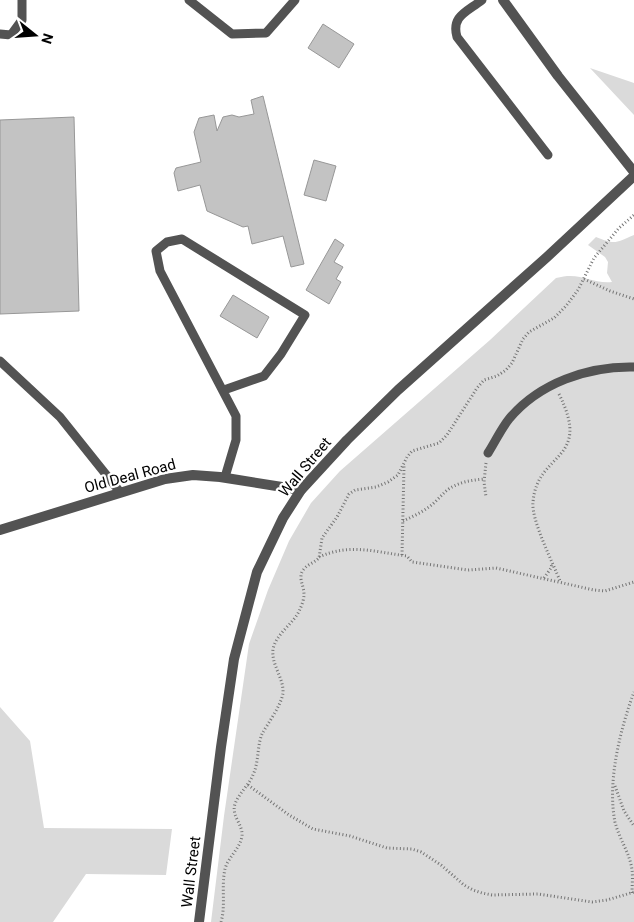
<svg xmlns="http://www.w3.org/2000/svg" width="634" height="922" viewBox="0 0 634 922" font-family="Roboto,sans-serif">
	<style>
		.green { fill: #dadada }
		.building { fill: #c3c3c3; stroke: #979797 }
		.lines { fill: none; stroke-linecap: round; stroke-linejoin: round }
		.path { stroke: #757575; stroke-width: 3; stroke-dasharray: 1 2.5; stroke-linecap: butt }
		.service { stroke: #535353; stroke-width: 9 }
		.minor { stroke: #535353; stroke-width: 10 }
		.tertiary { stroke: #535353; stroke-width: 10 }
		.labels { text-anchor: middle; stroke-width: 4.5; stroke-linejoin: round; paint-order: stroke }
		.street-label { font-size: 15px; fill: #000; stroke: #fff }
	</style>
	<rect width="100%" height="100%" fill="#fff"/>
	<!-- green -->
	<path class="green" d="M590,68L634,83V115Z
		M634,235V922H211L224,816L249,644L268,590L289,541L311,503L340,471L490,340L556,278C581,271 590,284 612,282L607,273L608,262L605,257L588,245L596,237C616,245 615,243 634,235Z
		M0,707L30,741L44,828L172,829L166,875L86,874L53,922H0Z"/>
	<!-- building -->
	<path class="building" d="M323,24L354,44L339,68L308,48Z
		M263,96L304,264L291,267L283,236L252,244L248,226L243,227L207,211L200,185L178,191L174,173L176,168L201,162L194,132L199,118L214,115L217,131L223,117L232,115L239,117L254,114L251,100Z
		M74,117L79,311L0,314V120Z
		M314,160L336,166L326,201L304,195Z
		M335,239L344,245L334,262L343,267L336,279L341,282L329,304L306,290Z
		M233,295L269,317L257,338L220,316Z"/>
	<g class="lines">
		<!-- path -->
		<path class="path" d="M584,279L610,291L634,299
			M559,394C593,462 537,451 533,502C531,520 553,563 560,581
			M486,463L484,482L486,497
			M403,521C414,516 427,510 436,501C442,495 447,489 454,486C464,481 474,480 484,479
			M402,555L404,466
			M319,557C350,543 375,552 407,556L412,562L468,570L496,568L594,590L605,591L634,582
			M544,578L551,568L552,563
			M248,785L289,815L313,829L350,836L387,848L412,849L421,852L441,865L464,885L473,890L482,893L492,895L538,894L592,902L607,900L634,892
			M615,786L624,811L634,826
			M632,893C632,885 633,877 632,870C630,853 619,839 615,822C607,782 620,730 634,692
			M221,922C226,905 221,887 225,869C228,857 240,849 242,836C243,824 231,816 235,804C239,793 249,785 253,775C259,762 257,746 262,734C268,723 281,706 283,693C284,678 271,665 273,649C277,632 294,624 300,609C302,605 304,599 304,594C304,585 297,577 304,569C308,564 314,563 319,558L322,538L337,517L349,494L355,490L376,487L388,482L398,475L407,457L412,451L439,443L447,435L477,388L484,380L497,376L506,370L512,363L523,339L529,332L554,318L566,306L578,290L594,258L619,228L634,215"/>
		<!-- service -->
		<path class="service" d="M189,0L232,34L266,33L295,0
			M482,0C467,12 451,16 457,37L548,155
			M0,34L11,35L22,20V0
			M0,361L60,417L120,492
			M224,390L264,376L281,354L305,315L182,239L167,242L156,251L160,271L236,416V440L225,477
			M488,453C495,442 501,429 509,419C539,383 588,366 634,367"/>
		<!-- minor -->
		<path class="minor" d="M0,530L165,479L193,475L220,477L301,490"/>
		<!-- tertiary -->
		<path class="tertiary" d="M503,0L558,76L634,172
			M199,922L221,747L234,659L257,572L283,518L301,490L347,440L398,390L547,257L634,176"/>
	</g>
	<g class="labels">
		<!-- street labels -->
		<g class="street-label">
			<text transform="translate(305 467) rotate(-50)" y="5">Wall Street</text>
			<text transform="translate(130 476) rotate(-15)" y="5">Old Deal Road</text>
			<text transform="translate(191 872) rotate(-83)" y="5">Wall Street</text>
		</g>
	</g>
	<!-- north arrow -->
	<g transform="translate(35 35) rotate(107)" stroke="#ffffff" stroke-width="4" paint-order="stroke">
	<path d="M0-4L9 19L0 12L-9 19Z" fill="#000000"/>
	<text y="-8" font-size="14" font-weight="bold" text-anchor="middle" fill="#000000">N</text>
	</g>
</svg>
